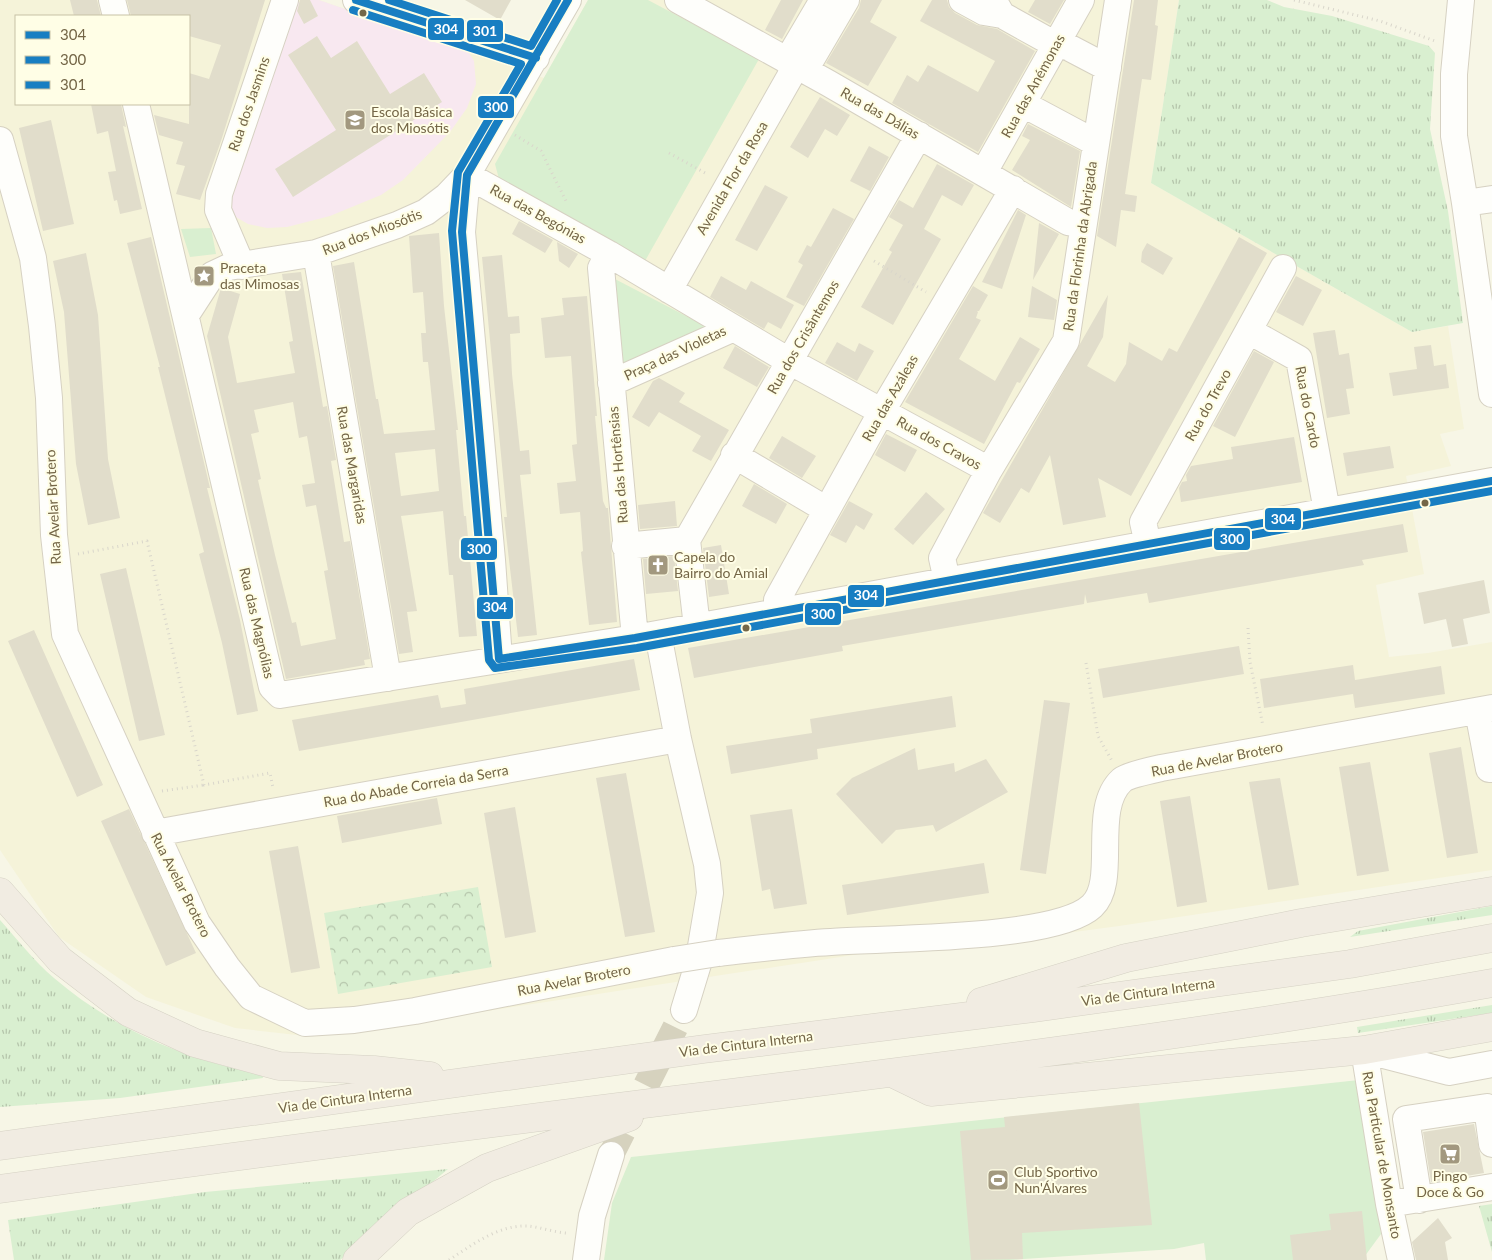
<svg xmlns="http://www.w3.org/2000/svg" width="1492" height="1260" viewBox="0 0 1492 1260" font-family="Lato,sans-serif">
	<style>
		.residential { fill: #f5f3d9; fill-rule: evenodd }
		.education { fill: #f8e8f0 }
		.grass { fill: url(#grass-tufts) }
		.park { fill: url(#park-crowns) }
		.garden { fill: #d9efd0 }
		.building { fill: #e1ddcb; fill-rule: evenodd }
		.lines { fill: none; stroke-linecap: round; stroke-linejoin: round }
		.minor-tunnel { stroke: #d6d2be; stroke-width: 26; stroke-dasharray: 26 13; stroke-linecap: butt }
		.minor-casing { stroke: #d6d1c2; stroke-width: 28 }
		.highway-casing { stroke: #d5d1c4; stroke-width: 29 }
		.path { stroke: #d9d6cb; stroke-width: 3; stroke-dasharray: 1 4; stroke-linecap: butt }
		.minor { stroke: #fefefb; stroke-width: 26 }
		.highway { stroke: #f1ece2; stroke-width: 28 }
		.minor-bridge-casing { stroke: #d6d1c2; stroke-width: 28; stroke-linecap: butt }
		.minor-bridge { stroke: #fefefb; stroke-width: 26 }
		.bus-1-casing { stroke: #fffee6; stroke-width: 11 }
		.bus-2-casing { stroke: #fffee6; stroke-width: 11 }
		.bus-3-casing { stroke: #fffee6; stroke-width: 11 }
		.bus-1 { stroke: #187ec2; stroke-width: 8 }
		.bus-2 { stroke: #187ec2; stroke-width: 8 }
		.bus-3 { stroke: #187ec2; stroke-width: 8 }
		.bus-dot { fill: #746647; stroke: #fffee6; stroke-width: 2 }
		.labels { text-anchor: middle; stroke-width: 4; stroke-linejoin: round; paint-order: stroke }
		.street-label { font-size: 14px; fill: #746647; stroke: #fffee6 }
		.poi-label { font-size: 14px; fill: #746647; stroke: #fffee6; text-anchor: start }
		.line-badge { stroke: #fffee6; stroke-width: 2 }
		.badge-label { font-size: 14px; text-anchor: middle; font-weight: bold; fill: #fff }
	</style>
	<defs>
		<pattern id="grass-tufts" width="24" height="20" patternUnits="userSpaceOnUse" patternTransform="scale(1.25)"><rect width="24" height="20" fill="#d9efd0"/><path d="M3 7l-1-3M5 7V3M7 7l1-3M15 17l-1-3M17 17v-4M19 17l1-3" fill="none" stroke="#b5c5ab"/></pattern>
		<pattern id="park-crowns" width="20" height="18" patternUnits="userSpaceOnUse" patternTransform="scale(1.25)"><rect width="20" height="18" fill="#d9efd0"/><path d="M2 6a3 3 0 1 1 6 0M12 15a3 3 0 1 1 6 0" fill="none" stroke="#b5c5ab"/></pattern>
	</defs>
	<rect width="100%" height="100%" fill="#f7f6e6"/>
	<!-- residential -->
	<path class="residential" d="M0,0H319L544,78L588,0H1179L1151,183L1412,332L1448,326L1464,429L1440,434L1451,466L1406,476L1424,574L1376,585L1389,657L1428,653L1492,642V870L1119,926L1044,936L886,950L434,1019L306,1036L235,1028L146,997L59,937L0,850ZM16,16H189V104H16Z"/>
	<!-- education -->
	<path class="education" d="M303,0H319L463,50L469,53L474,61L476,84L467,108L450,132L403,180L381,195L330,216L287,227L267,228L248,224L234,216L229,207L228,193L294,5Z"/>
	<!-- grass -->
	<path class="grass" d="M1179,0H1267L1284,7L1332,16L1429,46L1435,53L1430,129L1448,211L1463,323L1412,332L1151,183Z
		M1492,906V915L1350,937L1358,931Z
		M0,920C17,939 34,961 54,978C112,1028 187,1061 262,1074L263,1078L120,1098L0,1107Z
		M1492,1005V1013L1358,1033L1357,1027Z
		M448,1169L340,1260H14L8,1220L205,1192Z
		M1492,1204V1252L1479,1206Z"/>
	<!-- park -->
	<path class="park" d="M478,887L492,967L338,994L324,913Z"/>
	<!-- garden -->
	<path class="garden" d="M588,0H648L759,59L645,261L499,179L495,164Z
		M211,228L216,254L190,257L181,229Z
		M613,278L711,329L620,368Z
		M1359,1080L1381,1234L1362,1260H1206L1204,1243L1174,1249L1009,1260H604L612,1203L631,1157Z"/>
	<!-- building -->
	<path class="building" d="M70,0H97L101,16H74Z
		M127,0H265L221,141L200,200L176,194L185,166L176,164L183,142L159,135L154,115L189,124V73L209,79L221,45L189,36V16H131Z
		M300,0H310L318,16L304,24L297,11Z
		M465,0H511L500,20Z
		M781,0H803L782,39L765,30Z
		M861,0H882L870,22L897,37L868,86L826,63L859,8Z
		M932,0H947L949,7L955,13L977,25L997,29L1035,51L978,152L892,103L907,75L918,82L928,65L978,92L995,61L920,21Z
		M1035,0H1064L1050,24L1028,12Z
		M1134,0H1158L1155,25L1158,26L1151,80L1142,79L1125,194L1137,196L1135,212L1121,210L1116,247L1097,236Z
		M317,36L331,58L357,41L390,94L424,73L442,102L293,197L275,169L336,130L288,55Z
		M820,97L850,115L837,136L825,129L808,158L790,147Z
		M91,104H121L126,127L123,126L142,209L120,214L117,200L114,201L108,172L116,171L108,131L97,134Z
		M51,120L74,224L43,231L19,128Z
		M1028,124L1080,151L1071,207L1012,170L1030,140L1022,136Z
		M869,146L889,157L870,191L850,181Z
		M937,164L974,185L962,206L942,195L924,229L941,239L893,325L861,307L892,252L889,250L903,225L889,217L899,200L913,208Z
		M765,185L788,197L757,251L735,240Z
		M833,208L854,219L804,306L786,297L803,265L798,262L807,245L811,247Z
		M1018,210L1026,215L1002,289L982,282Z
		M519,221L553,240L545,253L512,234Z
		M1039,223L1059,234L1033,280Z
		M439,233L444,306L458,430H456L464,516H466L477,636L459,637L453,575H449L443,511L401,516L417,611L407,612L413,652L399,654L333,266L354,262L376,399H378L384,434L435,430L428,362H423L421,333H426L423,292L413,293L409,236ZM435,449L439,491L401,496L395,453Z
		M151,237L210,488H207L240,620L258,711L237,715L222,643L199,554L204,552L158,367H160L127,243Z
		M1239,237L1267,253L1131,496L1098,478L1106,517L1063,525L1050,455L1029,493L1021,488L1000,523L983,513L1108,295L1103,337L1087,366L1115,382L1126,364L1129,342L1162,361L1169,348L1177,352Z
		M557,242L578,254L569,268L559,261Z
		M1147,243L1173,258L1163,275L1141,262L1142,252Z
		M86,253L98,315L108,459L120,518L88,525L76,464L64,312L53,261Z
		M502,255L508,317L519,316L520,333L510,334L512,374L520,451L529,450L531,474L520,475L537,635L518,637L504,517H507L482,257Z
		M301,272L323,407L327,406L336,460L331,461L344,542L350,541L370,659L364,660L365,665L286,679L207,336L221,288L240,294L228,337L237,383L295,373L289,342L293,341L282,274ZM293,402L299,438L307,436L315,483L302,485L306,507L316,505L328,570L324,571L336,639L301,646L296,622L292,623L275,555L258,480L261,479L251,434L259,432L254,410Z
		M721,276L746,290L751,281L794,305L781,329L768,322L764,329L710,297Z
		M1296,276L1322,290L1303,326L1276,312Z
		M973,286L988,295L979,311H977L978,312L976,318L981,320L959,359L995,381L1020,337L1040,349L1020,383L1017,382L984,444L905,402Z
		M1032,286L1057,300L1054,320L1028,317Z
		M587,296L597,416H595L603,501L606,508H608L617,622L589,625L581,552L583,551L580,512L560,514L557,483L576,481L572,445L577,444L571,356L545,358L541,318L564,315L562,298Z
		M1335,330L1339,355L1349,353L1354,388L1346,389L1350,414L1327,418L1313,333Z
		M837,342L855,352L859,343L874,351L857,381L825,363Z
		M1431,345L1434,366L1446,364L1449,388L1393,396L1389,373L1417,369L1414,347Z
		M735,346L769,367L757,387L723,368Z
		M1254,351L1274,362L1235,437L1213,426Z
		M659,378L685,393L679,402L729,430L711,461L692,451L701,436L659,412L649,427L632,417L653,381Z
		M886,434L917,450L905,472L875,455Z
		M782,436L816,456L802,478L769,458Z
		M1294,437L1302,482L1181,502L1179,488L1182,482L1187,481L1186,475L1191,466L1233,459L1231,447Z
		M1390,446L1394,468L1347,476L1343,453Z
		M754,484L787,504L776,524L742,506Z
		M926,492L945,509L913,545L894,529Z
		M675,501L677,526L640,529L638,505Z
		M849,501L873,514L864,530L856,525L846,543L830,535Z
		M1403,524L1408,552L1362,560L1364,565L1149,603L1147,593L1087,603L1085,594L1084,604L842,646L843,651L694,678L688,648Z
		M721,545L729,594L709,597L703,548Z
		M674,556L678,591L646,594L643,559Z
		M126,568L165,735L139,741L100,574Z
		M1484,580L1490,613L1463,619L1468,644L1452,647L1446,619L1424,624L1418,593Z
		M34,630L103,785L77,797L8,641Z
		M1239,646L1244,674L1103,698L1098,669Z
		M634,659L640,690L299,751L292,720L438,695L441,708L466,704L464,689Z
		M1353,665L1355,680L1441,666L1445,694L1355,708L1353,694L1264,708L1260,679Z
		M952,696L956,727L817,749L818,759L731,774L726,746L812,733L810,719Z
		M1044,700L1070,703L1046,874L1020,870Z
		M1461,747L1478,853L1447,858L1429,753Z
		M915,748L918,770L954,763L955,772L986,759L1008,792L936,832L933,825L896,830L882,844L836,794L852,778Z
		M1370,762L1389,871L1357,876L1339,767Z
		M626,773L655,932L625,937L596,778Z
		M1280,778L1299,885L1268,890L1249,782Z
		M1190,796L1207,902L1177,907L1160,801Z
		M437,798L442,824L342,843L337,816Z
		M515,807L536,932L505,938L484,813Z
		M129,809L196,953L166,966L101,821Z
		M792,809L807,904L774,909L770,889L762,891L750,815Z
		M298,846L320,968L291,973L269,851Z
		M984,863L989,893L847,915L842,885Z
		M1139,1103L1152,1225L1022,1233L1023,1259L971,1260L960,1131L1005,1127L1004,1117Z
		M1474,1124L1484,1173L1431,1182L1423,1132Z
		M1362,1211L1367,1260H1293L1290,1235L1331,1230L1329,1214Z
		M1438,1218L1452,1238L1445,1242L1448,1260H1416L1412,1242Z"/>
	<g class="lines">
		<!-- minor-tunnel -->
		<path class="minor-tunnel" d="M611,1155L684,1010"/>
		<!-- minor casing -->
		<g class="minor-casing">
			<path id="minor" d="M112,0L116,16
				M356,0L536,58
				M678,0L828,83L1068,222L1083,224
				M962,0L984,12L1002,15
				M989,0L995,3L1002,15L1056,45L1068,47L1108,68
				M1461,0L1454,74V136L1465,203L1492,394
				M787,61L823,0
				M805,70L846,0
				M136,104L272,687L280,695L635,638L1492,481
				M1023,104L1096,143
				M0,140L33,258L42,326L49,398L54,535L65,634L197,923L227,967L251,997L305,1023L354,1020L415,1011L674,960
				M984,172L1081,0
				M467,175L609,254L789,361L989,470
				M467,175L462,232L492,560L499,659
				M1465,203L1492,199
				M316,253L388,678
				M609,254L601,268L635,638
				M242,266L218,210L219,194L285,0
				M669,290L796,66
				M186,315L212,275L229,267L316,253L397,225L426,212L447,196L467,175L568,0
				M1249,331L1299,359L1327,511
				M611,383L732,329
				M734,455L827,510
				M687,540L919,135
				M1148,544L1143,522L1283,268
				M625,546L687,540L697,627
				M947,580L942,558L989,470L1066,341L1118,0
				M779,612L777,600L882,411L1013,189
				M658,634L678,739L707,864L710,893L698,964L684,1010
				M1478,711L1489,769H1492
				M155,833L678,739
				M718,953C756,949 793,944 831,942C885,938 1056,940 1092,906C1119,881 1090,809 1122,780C1128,775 1152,770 1161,768L1492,708
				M1419,1200L1406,1119L1487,1107L1492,1144
				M1401,1202L1492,1187
				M586,1260L592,1216L611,1155
				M1401,1260L1389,1204L1364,1050L1449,1072L1492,1064"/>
		</g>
		<!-- highway casing -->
		<g class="highway-casing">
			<path id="highway" d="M0,892L60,960L128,1012L195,1043L279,1066L374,1070L430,1076
				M981,1002L1126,958L1301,923L1492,891
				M894,1074L931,1092L1364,1050L1492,1027
				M0,1146L704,1049L1033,1008L1350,964L1492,938
				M0,1189C225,1157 450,1128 675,1100C948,1066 1221,1032 1492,983
				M357,1260L408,1212L487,1168L629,1117"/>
		</g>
		<!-- path -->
		<path class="path" d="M1294,0L1380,21L1435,41
			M515,135L541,151L567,203
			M669,153L707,174
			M874,261L926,292
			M78,554L147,541L204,785L270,773L273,788
			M1248,628L1250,662L1263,726
			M1086,663L1098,736L1112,761
			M162,791L204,785
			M449,1260C472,1245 498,1225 527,1226C540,1227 553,1232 566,1233"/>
		<!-- minor -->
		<use href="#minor" class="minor"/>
		<!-- highway -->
		<use href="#highway" class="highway"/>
		<!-- minor-bridge casing -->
		<g class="minor-bridge-casing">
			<path id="minor-bridge" d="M674,960L718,953"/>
		</g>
		<!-- minor-bridge -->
		<use href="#minor-bridge" class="minor-bridge"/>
		<!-- bus-1 casing -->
		<g class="bus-1-casing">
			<path id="bus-1" d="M356,0L536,58
				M568,0L467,175L462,232L499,659L635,638L1492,481"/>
		</g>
		<!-- bus-2 casing -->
		<g class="bus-2-casing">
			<path id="bus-2" d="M353,10L521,64L458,172L452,231L489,660L495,668L637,648L1492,491"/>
		</g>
		<!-- bus-3 casing -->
		<g class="bus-3-casing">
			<path id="bus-3" d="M389,0L531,46L557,0"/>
		</g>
		<!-- bus-1 -->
		<use href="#bus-1" class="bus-1"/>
		<!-- bus-2 -->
		<use href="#bus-2" class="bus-2"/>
		<!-- bus-3 -->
		<use href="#bus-3" class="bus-3"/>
	</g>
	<!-- icons -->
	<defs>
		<g id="school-square" transform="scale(1.125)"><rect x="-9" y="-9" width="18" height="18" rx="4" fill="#a2987f" stroke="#fffee6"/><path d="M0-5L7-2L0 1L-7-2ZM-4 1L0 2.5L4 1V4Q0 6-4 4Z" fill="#fff"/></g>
		<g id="sight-square" transform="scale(1.125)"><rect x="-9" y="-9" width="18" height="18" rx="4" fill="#a2987f" stroke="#fffee6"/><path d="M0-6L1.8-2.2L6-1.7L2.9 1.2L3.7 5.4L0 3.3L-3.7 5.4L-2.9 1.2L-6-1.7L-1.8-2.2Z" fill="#fff"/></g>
		<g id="church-square" transform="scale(1.125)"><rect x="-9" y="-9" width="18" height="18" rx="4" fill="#a2987f" stroke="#fffee6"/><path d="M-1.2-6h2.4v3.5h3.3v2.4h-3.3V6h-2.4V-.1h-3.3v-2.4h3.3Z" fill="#fff"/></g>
		<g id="supermarket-square" transform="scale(1.125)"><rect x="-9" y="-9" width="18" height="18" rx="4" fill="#a2987f" stroke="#fffee6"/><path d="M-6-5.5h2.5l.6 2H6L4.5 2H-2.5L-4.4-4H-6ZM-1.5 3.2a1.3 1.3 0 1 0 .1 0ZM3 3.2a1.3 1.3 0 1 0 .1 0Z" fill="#fff"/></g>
		<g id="stadium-square" transform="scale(1.125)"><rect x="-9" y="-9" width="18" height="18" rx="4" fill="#a2987f" stroke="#fffee6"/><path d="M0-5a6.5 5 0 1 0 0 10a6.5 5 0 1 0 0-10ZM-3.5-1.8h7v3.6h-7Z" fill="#fff"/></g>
	</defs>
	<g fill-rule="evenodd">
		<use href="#school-square" x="355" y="120"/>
		<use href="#sight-square" x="204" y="276"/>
		<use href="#church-square" x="658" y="565"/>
		<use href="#supermarket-square" x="1450" y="1154"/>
		<use href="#stadium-square" x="998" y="1180"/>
	</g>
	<!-- markers -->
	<g class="bus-dot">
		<circle cx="363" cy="13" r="4.5"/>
		<circle cx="1425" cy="503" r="4.5"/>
		<circle cx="746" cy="628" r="4.5"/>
	</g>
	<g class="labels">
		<!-- street labels -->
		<g class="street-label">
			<text transform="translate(1033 86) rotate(-61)" y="5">Rua das Anémonas</text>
			<text transform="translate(249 104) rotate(-71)" y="5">Rua dos Jasmins</text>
			<text transform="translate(880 113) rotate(30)" y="5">Rua das Dálias</text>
			<text transform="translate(732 178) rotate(-60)" y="5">Avenida Flor da Rosa</text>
			<text transform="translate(538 214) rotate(29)" y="5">Rua das Begónias</text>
			<text transform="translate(372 232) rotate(-21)" y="5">Rua dos Miosótis</text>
			<text transform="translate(1080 246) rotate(-82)" y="5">Rua da Florinha da Abrigada</text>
			<text transform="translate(803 337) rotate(-60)" y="5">Rua dos Crisântemos</text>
			<text transform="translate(675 353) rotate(-25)" y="5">Praça das Violetas</text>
			<text transform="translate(890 398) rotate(-60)" y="5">Rua das Azáleas</text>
			<text transform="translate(1208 405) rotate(-61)" y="5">Rua do Trevo</text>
			<text transform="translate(1308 407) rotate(79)" y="5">Rua do Cardo</text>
			<text transform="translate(939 443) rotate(29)" y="5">Rua dos Cravos</text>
			<text transform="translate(352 465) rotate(80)" y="5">Rua das Margaridas</text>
			<text transform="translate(618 465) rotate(-95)" y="5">Rua das Hortênsias</text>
			<text transform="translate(53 507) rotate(-93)" y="5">Rua Avelar Brotero</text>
			<text transform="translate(257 623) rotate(77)" y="5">Rua das Magnólias</text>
			<text transform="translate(1217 759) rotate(-11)" y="5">Rua de Avelar Brotero</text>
			<text transform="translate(416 786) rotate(-10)" y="5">Rua do Abade Correia da Serra</text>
			<text transform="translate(181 885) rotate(63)" y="5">Rua Avelar Brotero</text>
			<text transform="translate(574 980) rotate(-11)" y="5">Rua Avelar Brotero</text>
			<text transform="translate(1148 992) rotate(-8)" y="5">Via de Cintura Interna</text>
			<text transform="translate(746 1044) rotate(-7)" y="5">Via de Cintura Interna</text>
			<text transform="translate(345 1099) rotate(-8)" y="5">Via de Cintura Interna</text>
			<text transform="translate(1382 1155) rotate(80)" y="5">Rua Particular de Monsanto</text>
		</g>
		<!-- poi labels -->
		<g class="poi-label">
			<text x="371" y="117">Escola Básica<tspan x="371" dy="16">dos Miosótis</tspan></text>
			<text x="220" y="273">Praceta<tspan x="220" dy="16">das Mimosas</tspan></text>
			<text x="674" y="562">Capela do<tspan x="674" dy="16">Bairro do Amial</tspan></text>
			<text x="1014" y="1177">Club Sportivo<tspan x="1014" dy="16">Nun'Álvares</tspan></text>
			<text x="1450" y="1181" text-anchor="middle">Pingo<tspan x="1450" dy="16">Doce &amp; Go</tspan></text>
		</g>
	</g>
	<g class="line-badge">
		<rect x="427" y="17" width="38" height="24" rx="5" fill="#187ec2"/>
		<rect x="466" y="19" width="38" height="24" rx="5" fill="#187ec2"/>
		<rect x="477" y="95" width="38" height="24" rx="5" fill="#187ec2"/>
		<rect x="1264" y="507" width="38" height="24" rx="5" fill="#187ec2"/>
		<rect x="1213" y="527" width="38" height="24" rx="5" fill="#187ec2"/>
		<rect x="460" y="537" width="38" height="24" rx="5" fill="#187ec2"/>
		<rect x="847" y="584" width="38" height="24" rx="5" fill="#187ec2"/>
		<rect x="476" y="596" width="38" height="24" rx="5" fill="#187ec2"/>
		<rect x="804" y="602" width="38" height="24" rx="5" fill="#187ec2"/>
	</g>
	<g class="badge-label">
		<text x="446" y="34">304</text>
		<text x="485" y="36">301</text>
		<text x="496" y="112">300</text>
		<text x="1283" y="524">304</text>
		<text x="1232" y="544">300</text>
		<text x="479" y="554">300</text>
		<text x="866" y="600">304</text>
		<text x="495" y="612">304</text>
		<text x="823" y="619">300</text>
	</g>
	<!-- legend -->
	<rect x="15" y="15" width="175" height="90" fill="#fffee6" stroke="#c7c1a6"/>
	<rect x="25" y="31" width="25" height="8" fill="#187ec2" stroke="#c7c1a6"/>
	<text x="60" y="40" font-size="15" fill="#746647">304</text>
	<rect x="25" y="56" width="25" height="8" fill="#187ec2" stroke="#c7c1a6"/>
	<text x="60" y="65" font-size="15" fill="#746647">300</text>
	<rect x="25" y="81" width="25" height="8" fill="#187ec2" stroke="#c7c1a6"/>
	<text x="60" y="90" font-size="15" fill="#746647">301</text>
</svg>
